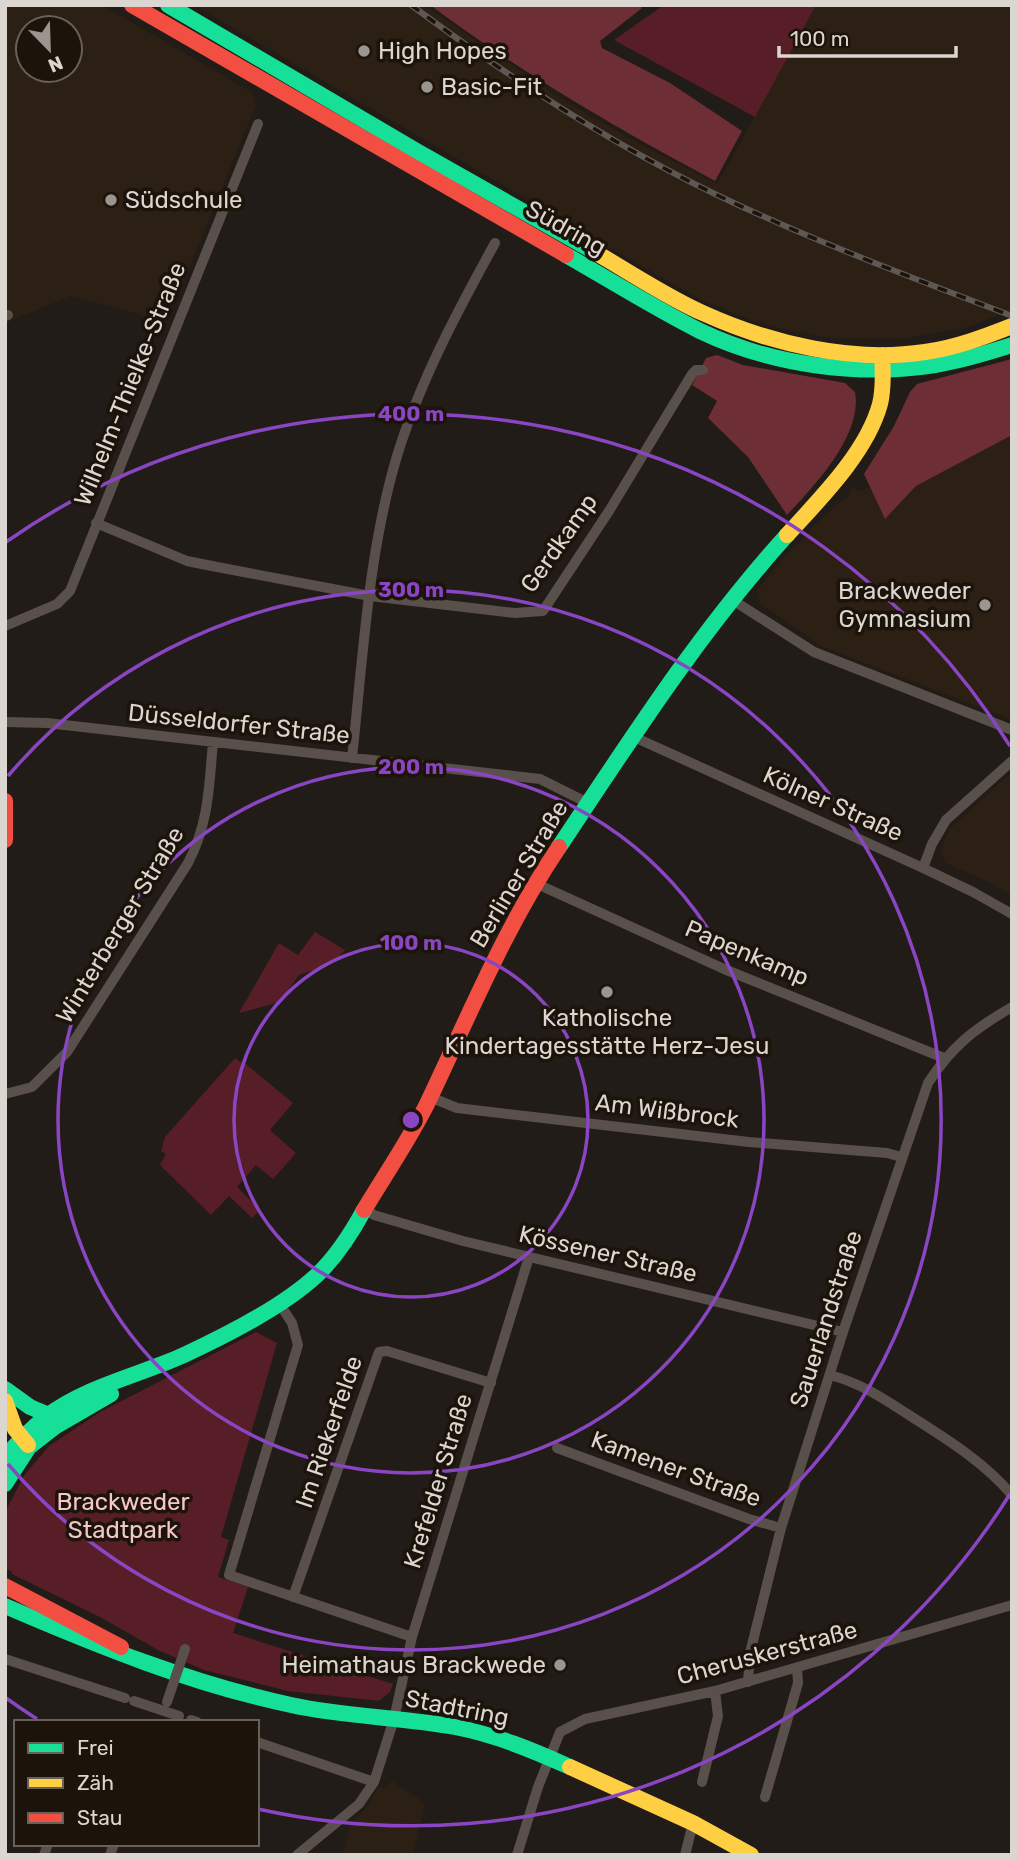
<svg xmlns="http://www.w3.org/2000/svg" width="1017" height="1860" viewBox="0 0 1017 1860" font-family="Rubik,sans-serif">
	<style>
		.built { fill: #2c1f13; fill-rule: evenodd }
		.green { fill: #571e27 }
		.forest { fill: #6e2e36 }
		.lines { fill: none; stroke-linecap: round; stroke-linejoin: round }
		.street { stroke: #594f4b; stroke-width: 10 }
		.fast { stroke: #16e098; stroke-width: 16 }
		.slow { stroke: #ffcf43; stroke-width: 16 }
		.jam { stroke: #f24e42; stroke-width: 16 }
		.rail-casing { stroke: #5e5854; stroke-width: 6 }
		.rail { stroke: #1c130a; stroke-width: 3.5; stroke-dasharray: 10; stroke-linecap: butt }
		.street-bridge { stroke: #594f4b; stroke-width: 10 }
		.ring { fill: none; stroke: #8a46c2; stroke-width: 3.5 }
		.poi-dot { fill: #9b958f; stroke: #1c130a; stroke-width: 2.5 }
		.labels { text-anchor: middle; stroke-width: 7; stroke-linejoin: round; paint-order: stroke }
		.poi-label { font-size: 24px; fill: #dcd6d0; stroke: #1c130a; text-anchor: start }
		.street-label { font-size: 24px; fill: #dcd6d0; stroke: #1c130a }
		.park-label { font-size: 24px; fill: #f4c6c9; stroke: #1c130a }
		.centre { fill: #8a46c2; stroke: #1c130a; stroke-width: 3.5 }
		.ring-label { font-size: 21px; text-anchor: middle; font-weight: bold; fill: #8a46c2; stroke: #1c130a; stroke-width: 7; stroke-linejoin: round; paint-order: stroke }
	</style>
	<rect width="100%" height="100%" fill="#211c17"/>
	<!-- built -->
	<path class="built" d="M5,5H102L252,92L256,105L167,322L71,296L5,323ZM28,28H70V70H28Z
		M193,5H424L565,101L642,145L717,184L816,5H1012V310L968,327L904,339L831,338L782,329L751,320L702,300L669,282Z
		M1012,435V720L821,646L760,603L757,590L787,554L810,533L809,529L848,496L853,486L858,492L871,486L885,518L916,486Z
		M1012,772V896L991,883L945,863L940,852L950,828Z
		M392,1781L425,1803L413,1855H343L350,1824L367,1807L379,1786L384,1788Z"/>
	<!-- green -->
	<path class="green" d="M664,5H816L755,117L614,40Z
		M315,932L345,950L331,964L299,975L280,1002L239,1013L279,943L298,955Z
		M235,1058L241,1063V1060L293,1103L270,1130L296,1153L273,1179L256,1165L237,1187L260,1210L252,1218L229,1196L211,1215L160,1165L166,1154L161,1151L165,1137Z
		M256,1332L277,1343L221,1537L229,1540L218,1577L248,1587L233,1633L393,1684L390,1692L379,1701L288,1691L204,1670L158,1650L100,1617L12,1574V1572L5,1568V1512L25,1474L49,1446L100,1412Z"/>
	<!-- forest -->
	<path class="forest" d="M430,5H638L642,8L600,41L602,48L670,83L742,131L715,181C616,128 520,72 430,5Z
		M717,355L743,365L845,383L855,392C863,435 814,486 787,515L748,457L708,418L717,401L692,385L706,358Z
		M1012,359V435L916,486L885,519L864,474L894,426L910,392L917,384Z"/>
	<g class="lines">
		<!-- street -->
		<path class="street" d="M5,316L8,315
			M96,523L187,561L212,566L370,596L515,613L543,611L609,511L692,374L696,370H703
			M731,599L814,652L1012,730
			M5,626L57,604L70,591L258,124
			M5,722L47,723L540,779L588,803
			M634,737L923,868L973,892L1012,914
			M352,758C363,658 368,553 397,456C420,381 457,312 495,243
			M923,868L932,844L946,820L1012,761
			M535,883L724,969L944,1058
			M5,1094L32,1087L67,1052L188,863C209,823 209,786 213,742
			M430,1097L457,1108L749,1142L887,1153L901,1157
			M366,1209L374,1215L463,1241L843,1332
			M279,1303L292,1323L298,1345L229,1575L412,1637
			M830,1375C861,1383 886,1400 912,1417C948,1440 984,1462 1012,1495
			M557,1448L749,1519L781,1528
			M293,1597L379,1352L387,1351L491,1383
			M5,1659L125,1698
			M748,1682L750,1653L781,1528L843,1332L928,1083C952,1046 974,1029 1012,1007
			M134,1701L179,1716
			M191,1720L197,1722
			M257,1742L374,1782
			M702,1782L718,1716L715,1691
			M765,1797L798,1683L797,1668
			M44,1855L48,1844
			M110,1855L114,1844
			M297,1855L359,1804L374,1782L394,1719L412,1637L529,1257
			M517,1855L538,1787L560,1732L585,1719L715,1691L1012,1605
			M685,1855L693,1823"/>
		<!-- fast -->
		<path class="fast" d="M168,5L418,152L593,251
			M566,255C610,280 654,308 700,331C771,365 858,377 935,365C961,361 987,353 1012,345
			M559,847C631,739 700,631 787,535
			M5,1389L30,1407L49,1415
			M5,1457C18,1442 32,1428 47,1416C87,1386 140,1375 184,1355C225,1336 284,1306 317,1275C337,1256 351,1234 364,1210
			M5,1484L29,1447L56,1426L111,1394
			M5,1606C98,1646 192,1684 291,1705C345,1717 401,1717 455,1727C496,1735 532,1750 570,1767"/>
		<!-- slow -->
		<path class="slow" d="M593,251C628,271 668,298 705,314C772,344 852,363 925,352C955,348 984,337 1012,326
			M787,535C820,499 867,452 880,404C884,388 883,370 882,355
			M5,1401L15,1429L28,1445
			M570,1767L693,1823L751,1855"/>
		<!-- jam -->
		<path class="jam" d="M132,5L566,255
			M5,801V840
			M364,1210C385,1175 409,1140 427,1104C469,1016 505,927 559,847
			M5,1586L121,1647"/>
		<!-- rail casing -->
		<g class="rail-casing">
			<path id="rail" d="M411,5C508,77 609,143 717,195C813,241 913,278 1012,316"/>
		</g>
		<!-- rail -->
		<use href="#rail" class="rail"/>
		<!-- street-bridge -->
		<path class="street-bridge" d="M167,1702L185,1649"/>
	</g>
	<!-- distance rings -->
	<g class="ring">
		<circle cx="411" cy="1120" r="177"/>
		<circle cx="411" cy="1120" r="353"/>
		<path d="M8 776A530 530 0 1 1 8 1464"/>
		<path d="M1010 1494A706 706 0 0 1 258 1809M37 1719A706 706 0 0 1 6 1698M6 542A706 706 0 0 1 1010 746"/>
	</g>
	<!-- markers -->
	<g class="poi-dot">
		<circle cx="364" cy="51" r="7"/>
		<circle cx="427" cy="87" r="7"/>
		<circle cx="111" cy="200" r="7"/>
		<circle cx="985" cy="605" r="7"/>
		<circle cx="607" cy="992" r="7"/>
		<circle cx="560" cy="1665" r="7"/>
	</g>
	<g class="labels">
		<!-- poi labels -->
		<g class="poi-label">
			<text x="378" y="59">High Hopes</text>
			<text x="441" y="95">Basic-Fit</text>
			<text x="125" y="208">Südschule</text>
			<text x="971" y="599" text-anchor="end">Brackweder<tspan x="971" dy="28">Gymnasium</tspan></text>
			<text x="607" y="1026" text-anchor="middle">Katholische<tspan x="607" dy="28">Kindertagesstätte Herz-Jesu</tspan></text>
			<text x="546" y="1673" text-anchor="end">Heimathaus Brackwede</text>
		</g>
		<!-- street labels -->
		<g class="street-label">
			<text transform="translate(566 228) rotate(29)" y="8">Südring</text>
			<text transform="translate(130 384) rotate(-68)" y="8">Wilhelm-Thielke-Straße</text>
			<text transform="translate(559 543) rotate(-55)" y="8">Gerdkamp</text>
			<text transform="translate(239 724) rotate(6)" y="8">Düsseldorfer Straße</text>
			<text transform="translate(833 804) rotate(24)" y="8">Kölner Straße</text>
			<text transform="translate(519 874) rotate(-59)" y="8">Berliner Straße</text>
			<text transform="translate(120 925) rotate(-59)" y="8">Winterberger Straße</text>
			<text transform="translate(747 953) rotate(23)" y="8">Papenkamp</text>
			<text transform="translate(667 1111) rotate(7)" y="8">Am Wißbrock</text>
			<text transform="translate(608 1254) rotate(13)" y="8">Kössener Straße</text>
			<text transform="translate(826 1319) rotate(-72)" y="8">Sauerlandstraße</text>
			<text transform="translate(329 1432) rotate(-71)" y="8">Im Riekerfelde</text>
			<text transform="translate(676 1469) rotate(20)" y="8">Kamener Straße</text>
			<text transform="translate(438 1481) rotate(-73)" y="8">Krefelder Straße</text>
			<text transform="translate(767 1653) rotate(-15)" y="8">Cheruskerstraße</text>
			<text transform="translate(457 1708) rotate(11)" y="8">Stadtring</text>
		</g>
		<!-- park labels -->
		<g class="park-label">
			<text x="123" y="1510">Brackweder<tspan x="123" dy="28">Stadtpark</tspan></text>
		</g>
	</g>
	<circle cx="411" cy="1120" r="10" class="centre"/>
	<g class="ring-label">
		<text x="411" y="421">400 m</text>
		<text x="411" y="597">300 m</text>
		<text x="411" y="774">200 m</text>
		<text x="411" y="950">100 m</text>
	</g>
	<!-- border -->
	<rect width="1017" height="1860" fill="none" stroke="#dcd6d0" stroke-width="14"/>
	<!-- legend -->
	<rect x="14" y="1720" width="245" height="126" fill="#1c130a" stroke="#696159" stroke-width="2"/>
	<rect x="28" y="1743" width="35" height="10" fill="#16e098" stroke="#696159" stroke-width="2"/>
	<text x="77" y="1755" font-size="21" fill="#dcd6d0">Frei</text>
	<rect x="28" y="1778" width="35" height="10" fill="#ffcf43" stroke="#696159" stroke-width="2"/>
	<text x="77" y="1790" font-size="21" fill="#dcd6d0">Zäh</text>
	<rect x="28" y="1813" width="35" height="10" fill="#f24e42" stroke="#696159" stroke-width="2"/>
	<text x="77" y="1825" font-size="21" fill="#dcd6d0">Stau</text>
	<!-- north arrow -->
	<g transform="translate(49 49) rotate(157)"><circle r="33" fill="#1c130a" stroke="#696159" stroke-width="2"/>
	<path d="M0-5L12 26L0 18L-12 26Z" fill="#9b958f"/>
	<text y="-10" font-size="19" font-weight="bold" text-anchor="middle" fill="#dcd6d0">N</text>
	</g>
	<!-- scale -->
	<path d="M779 46v10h177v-10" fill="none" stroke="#dcd6d0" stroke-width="3.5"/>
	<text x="790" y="46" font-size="21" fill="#dcd6d0" stroke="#1c130a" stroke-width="5" paint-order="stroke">100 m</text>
</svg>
